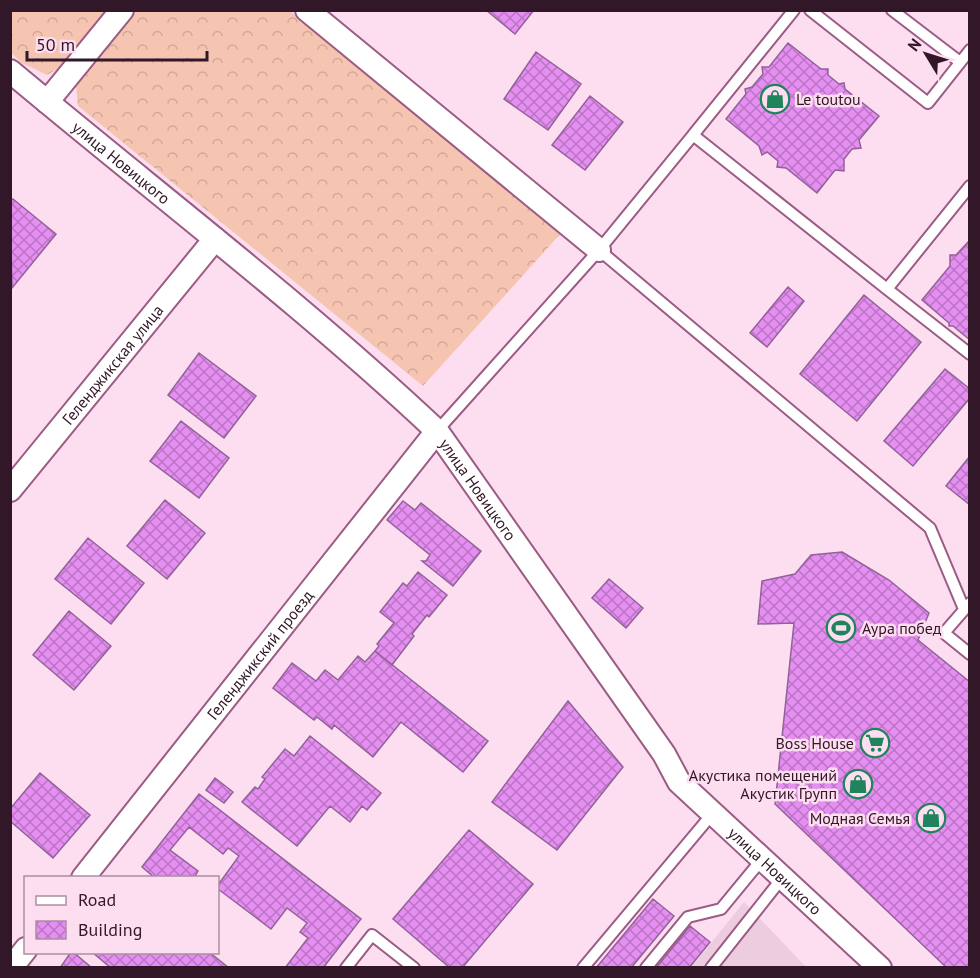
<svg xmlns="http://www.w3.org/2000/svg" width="980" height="978" viewBox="0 0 980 978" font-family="'PT Sans',sans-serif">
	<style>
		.built { fill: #edccdf }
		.forest { fill: url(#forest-crowns) }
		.building { fill: url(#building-cross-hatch); stroke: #926199; stroke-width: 1.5 }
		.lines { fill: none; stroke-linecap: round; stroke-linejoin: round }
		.service-casing { stroke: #9c5b84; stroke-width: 14 }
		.minor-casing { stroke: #9c5b84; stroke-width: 26 }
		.service { stroke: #fff; stroke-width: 10 }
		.minor { stroke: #fff; stroke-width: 22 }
		.labels { text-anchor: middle; stroke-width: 5; stroke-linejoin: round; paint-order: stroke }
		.poi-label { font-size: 16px; fill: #311728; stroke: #fddef0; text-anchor: end }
		.street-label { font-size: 16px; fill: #311728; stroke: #fddef0 }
	</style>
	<defs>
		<pattern id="forest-crowns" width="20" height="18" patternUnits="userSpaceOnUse" patternTransform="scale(1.5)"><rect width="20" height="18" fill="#f6c5b2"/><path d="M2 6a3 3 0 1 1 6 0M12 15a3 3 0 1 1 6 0" fill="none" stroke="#d3a899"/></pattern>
		<pattern id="building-cross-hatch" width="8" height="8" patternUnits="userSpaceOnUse" patternTransform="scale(1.5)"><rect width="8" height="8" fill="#e68ff2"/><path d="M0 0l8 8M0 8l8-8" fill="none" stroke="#bb74c4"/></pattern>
	</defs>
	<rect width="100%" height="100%" fill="#fddef0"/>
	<!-- built -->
	<path class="built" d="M744,902L806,967L691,968Z"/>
	<!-- forest -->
	<path class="forest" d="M10,11H110L63,66L47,75L22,63L11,53Z
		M134,11H290L563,231L423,386L78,106L76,86Z"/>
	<!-- building -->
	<path class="building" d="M486,10H534L515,34Z
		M788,43L821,69H828V75L839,84L844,83L845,89L879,116L859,140L861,148L852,149L844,159V171L835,170L817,193L786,168L777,167L778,161L767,152L762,155L759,146L726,119L746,94L745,89L752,87L763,74L762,67H769Z
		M536,52L581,84L548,130L504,99Z
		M590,96L623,122L585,170L552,145Z
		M13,199L56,234L12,288L10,202Z
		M970,240V340L953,326H949V323L922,300L950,266V255H956Z
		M788,287L804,301L767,347L750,333Z
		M864,295L921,342L857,421L800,374Z
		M199,353L256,396L224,438L168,395Z
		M945,369L970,389V398L913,466L884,441Z
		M181,421L229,458L199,498L150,461Z
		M970,456V505L946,486Z
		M165,500L205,533L167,579L127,546Z
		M403,501L415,510L421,503L481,551L453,586L422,561H426L430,555L387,520Z
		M88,538L144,583L111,624L55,579Z
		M842,552L889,580L929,613L918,640L970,682V968H947L775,804L794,623L758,624L762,581L795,574L811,555Z
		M418,572L447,595L429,617L427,615L412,634L414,636L392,665L375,651L379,646L377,644L394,623L380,612L403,583L407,586Z
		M609,579L643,608L626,628L592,598Z
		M69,611L111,646L74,690L33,655Z
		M375,651L488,741L463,772L401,722L373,757L334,725L332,729L317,717L314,720L273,688L292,663L316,681L325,670L338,680L358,656L365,662Z
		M568,701L623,767L557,850L492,802Z
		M310,736L381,793L367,810L362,806L350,822L330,806L297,846L242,802L255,787L258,789L265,779L262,777L285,749L294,756Z
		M40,773L90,815L53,858L10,821V809Z
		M215,778L233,792L224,803L206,790Z
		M199,794L361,919L323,968H285L308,938L300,932L307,923L287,908L271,929L218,889V885L239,856L228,848L223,854L189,827L170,850L198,871L194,878H155L142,867Z
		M469,830L533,884L462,968H450L393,919Z
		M653,899L674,916L631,968H596Z
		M690,926L710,942L689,968H656Z
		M71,952H73L92,968H60Z
		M92,952H209L229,968H111Z"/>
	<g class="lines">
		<!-- service casing -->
		<g class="service-casing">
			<path id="service" d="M794,10L693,135L887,289
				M810,10L928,103L970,50
				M892,10L960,62
				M970,186L887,289L970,354
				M599,250L698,129
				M437,431L599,250L930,528L964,609
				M970,603L944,633L970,654
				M346,968L372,935L414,968
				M583,968L713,813
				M646,968L688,917L721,909L763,858
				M711,968L783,877"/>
		</g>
		<!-- minor casing -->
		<g class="minor-casing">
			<g id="minor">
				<path d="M307,10L599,250"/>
				<path id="s1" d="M10,71C153,191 301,303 437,431L664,754L679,782L880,968"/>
				<path d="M47,102L122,10"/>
				<path id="s2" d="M10,490L215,239"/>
				<path id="s3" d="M83,878L437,431"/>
				<path d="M11,968L26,949"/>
			</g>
		</g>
		<!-- service -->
		<use href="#service" class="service"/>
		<!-- minor -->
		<use href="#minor" class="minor"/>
	</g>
	<!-- icons -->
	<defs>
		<g id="shop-ring" transform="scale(1.5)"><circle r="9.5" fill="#fddef0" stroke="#1f835c" stroke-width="1.5"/><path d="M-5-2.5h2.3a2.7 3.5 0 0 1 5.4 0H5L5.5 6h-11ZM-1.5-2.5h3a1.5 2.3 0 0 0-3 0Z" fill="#1f835c"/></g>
		<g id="stadium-ring" transform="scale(1.5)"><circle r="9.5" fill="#fddef0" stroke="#1f835c" stroke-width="1.5"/><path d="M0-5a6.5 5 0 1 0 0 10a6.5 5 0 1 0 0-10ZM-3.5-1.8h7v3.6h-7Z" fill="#1f835c"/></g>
		<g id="supermarket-ring" transform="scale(1.5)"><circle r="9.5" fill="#fddef0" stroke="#1f835c" stroke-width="1.5"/><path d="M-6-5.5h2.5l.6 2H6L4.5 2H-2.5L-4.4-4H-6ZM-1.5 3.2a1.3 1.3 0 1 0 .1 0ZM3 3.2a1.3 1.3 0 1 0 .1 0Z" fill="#1f835c"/></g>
	</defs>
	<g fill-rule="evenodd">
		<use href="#shop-ring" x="775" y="99"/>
		<use href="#stadium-ring" x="841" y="628"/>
		<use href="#supermarket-ring" x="875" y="743"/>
		<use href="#shop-ring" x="858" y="784"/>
		<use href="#shop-ring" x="931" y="818"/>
	</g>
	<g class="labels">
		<!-- poi labels -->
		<g class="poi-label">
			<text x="796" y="105" text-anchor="start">Le toutou</text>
			<text x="862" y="634" text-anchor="start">Аура побед</text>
			<text x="854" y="749">Boss House</text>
			<text x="837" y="781">Акустика помещений<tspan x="837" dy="18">Акустик Групп</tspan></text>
			<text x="910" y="824">Модная Семья</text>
		</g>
		<!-- street labels -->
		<g class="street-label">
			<text dy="6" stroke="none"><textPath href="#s1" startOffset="144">улица Новицкого</textPath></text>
			<text dy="6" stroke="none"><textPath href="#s2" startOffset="162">Геленджикская улица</textPath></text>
			<text dy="6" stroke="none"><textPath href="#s1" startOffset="630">улица Новицкого</textPath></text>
			<text dy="6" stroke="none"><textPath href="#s3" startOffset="285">Геленджикский проезд</textPath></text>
			<text dy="6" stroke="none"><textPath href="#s1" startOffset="1116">улица Новицкого</textPath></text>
		</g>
	</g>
	<!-- border -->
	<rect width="980" height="978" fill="none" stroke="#311728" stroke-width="24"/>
	<!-- legend -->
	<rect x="24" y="876" width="195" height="78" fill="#fddef0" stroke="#ab8ea0" stroke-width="1.5"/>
	<rect x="36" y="896" width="30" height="9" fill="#ffffff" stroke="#ab8ea0" stroke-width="1.5"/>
	<text x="78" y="906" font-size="18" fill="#311728">Road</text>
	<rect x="36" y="921" width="30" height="18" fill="url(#building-cross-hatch)" stroke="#ab8ea0" stroke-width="1.5"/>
	<text x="78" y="936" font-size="18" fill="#311728">Building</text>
	<!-- north arrow -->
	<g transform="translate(926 54) rotate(308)" stroke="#fddef0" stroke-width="4.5" paint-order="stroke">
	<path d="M0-4.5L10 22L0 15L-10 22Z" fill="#311728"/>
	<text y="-9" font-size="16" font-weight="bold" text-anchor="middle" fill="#311728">N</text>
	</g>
	<!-- scale -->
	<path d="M27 51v9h180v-9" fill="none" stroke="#311728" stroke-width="3"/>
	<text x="36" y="51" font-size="18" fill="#311728" stroke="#fddef0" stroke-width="4.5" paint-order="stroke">50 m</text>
</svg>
